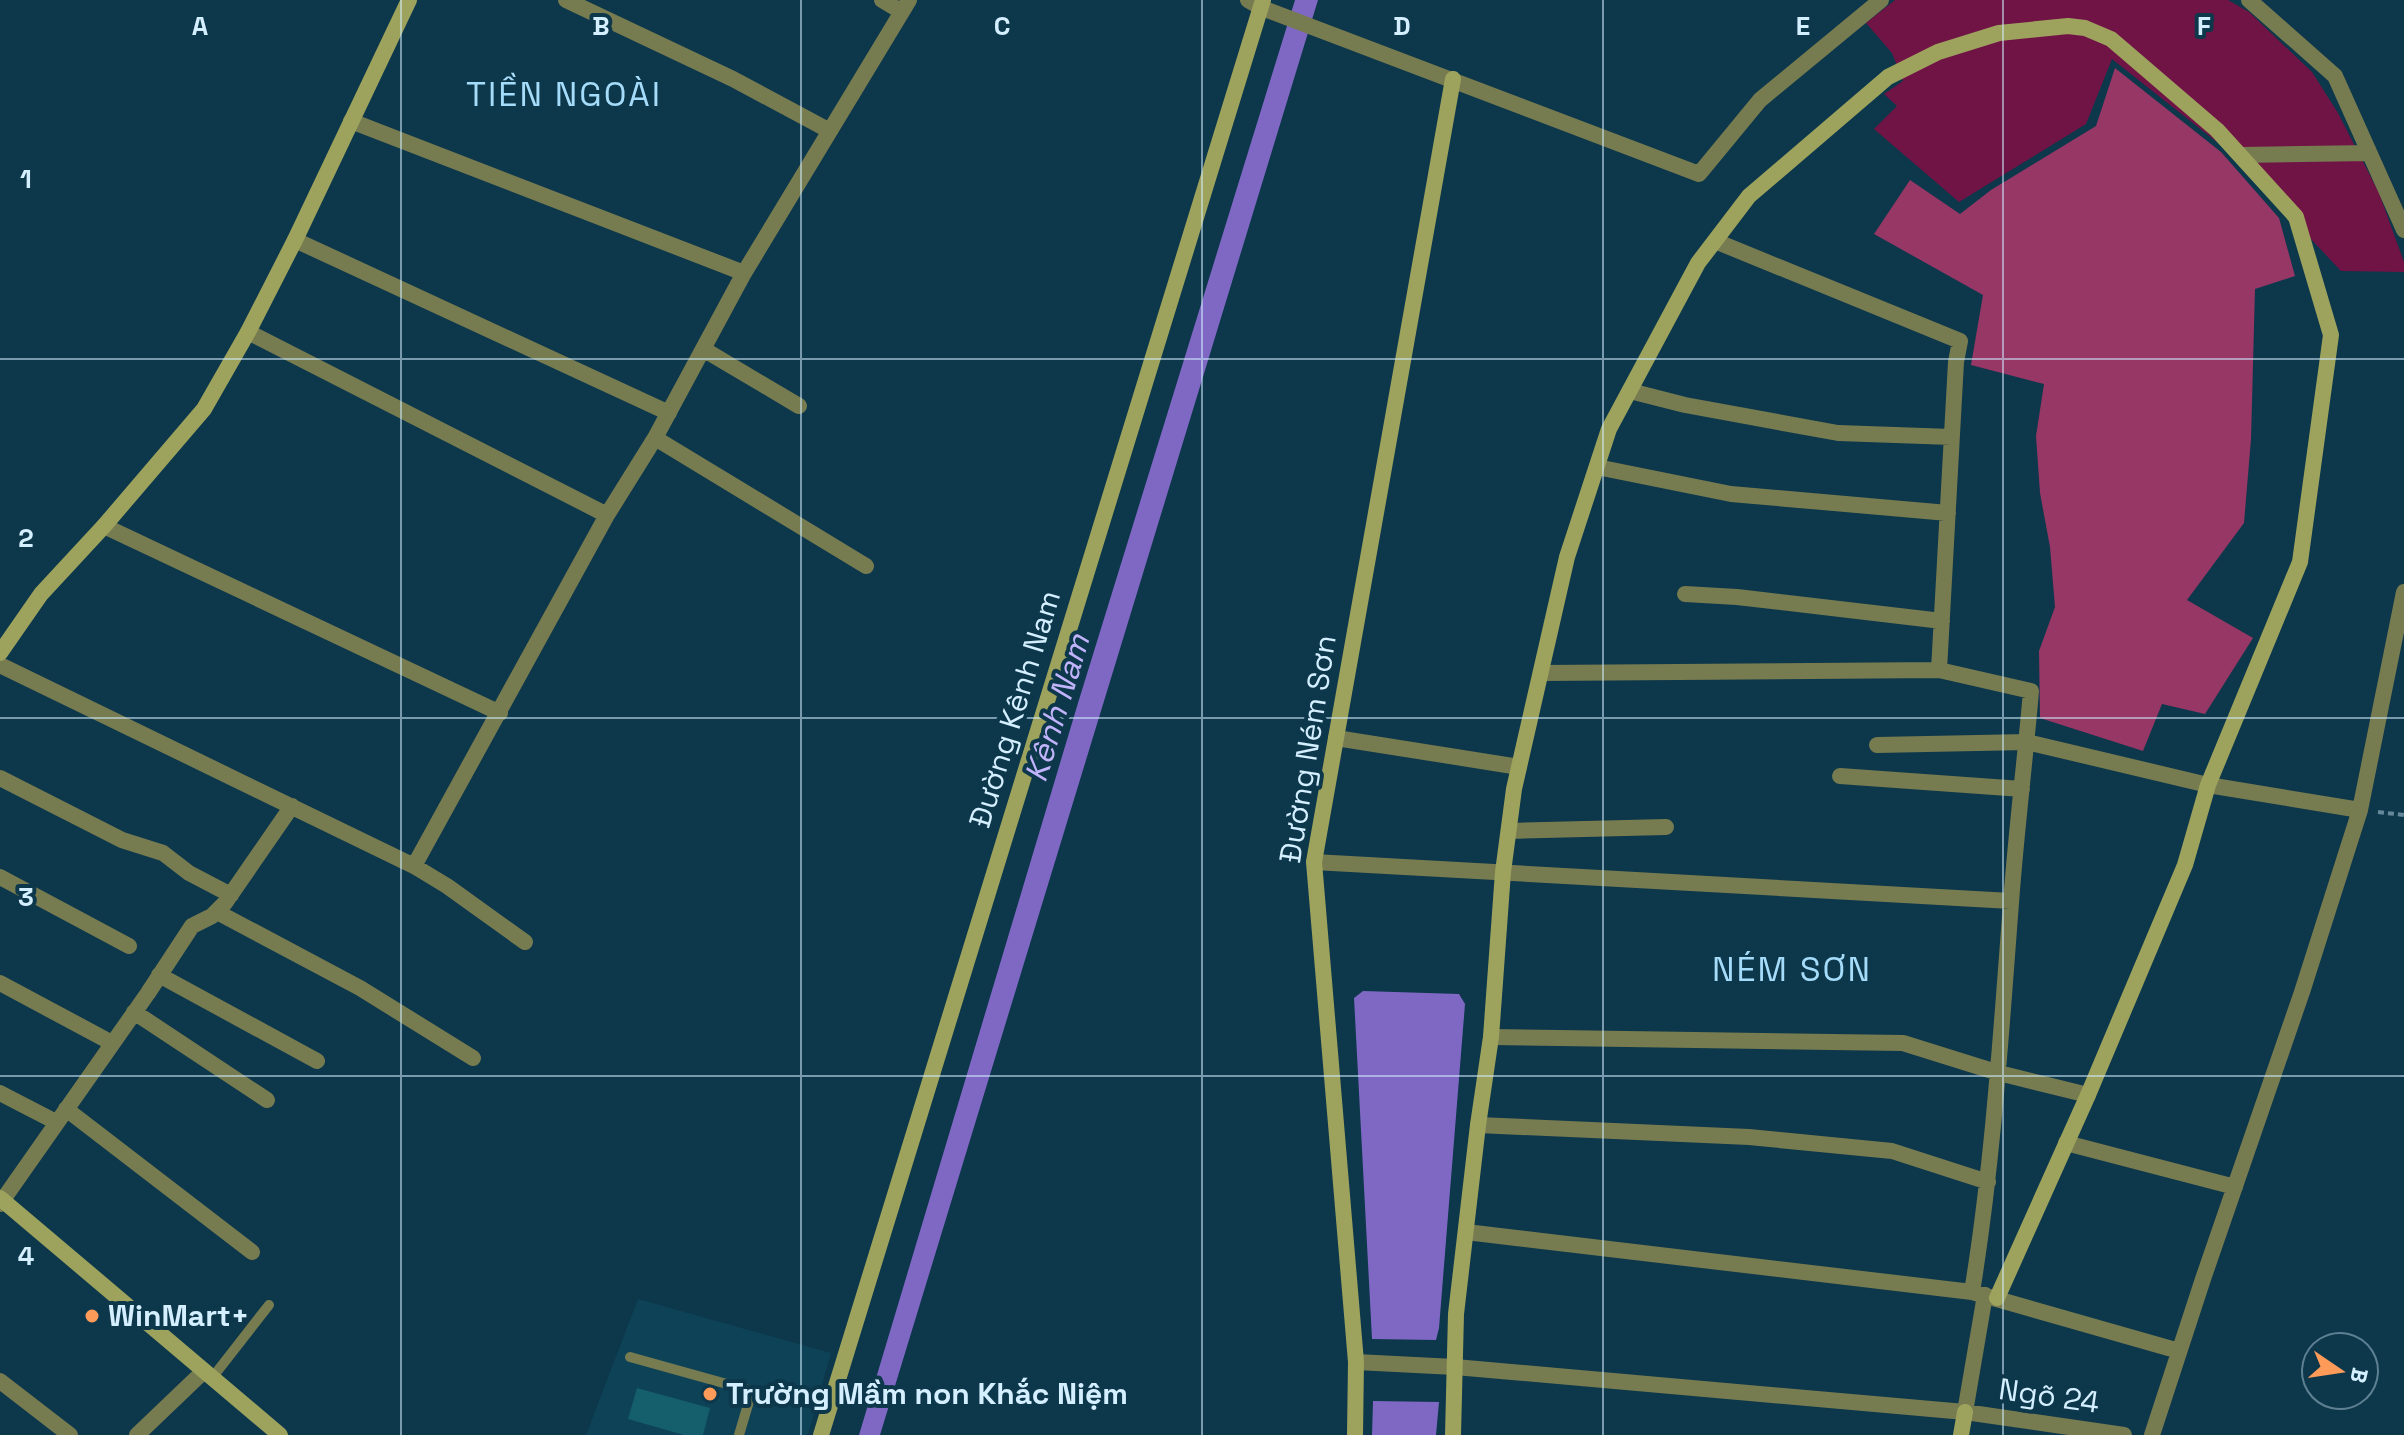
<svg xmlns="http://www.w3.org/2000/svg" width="2404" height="1435" viewBox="0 0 2404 1435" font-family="'Space Grotesk',sans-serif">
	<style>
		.built { fill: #0e4257 }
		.green { fill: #701446 }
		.forest { fill: #963766 }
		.water { fill: #7e68c3 }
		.building { fill: #155e6b }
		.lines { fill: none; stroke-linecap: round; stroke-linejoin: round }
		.path { stroke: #65889a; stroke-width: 4; stroke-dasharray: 6 4; stroke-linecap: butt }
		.lane { stroke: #777b50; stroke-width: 10 }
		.street { stroke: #777b50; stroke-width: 16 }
		.secondary { stroke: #9da35d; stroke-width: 16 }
		.grid { fill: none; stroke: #d4efff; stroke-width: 2; stroke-opacity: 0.55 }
		.poi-dot { fill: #fe9b59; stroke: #0d374a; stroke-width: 3 }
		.labels { text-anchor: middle; stroke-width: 8; stroke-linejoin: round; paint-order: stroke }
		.street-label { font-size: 30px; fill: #d4efff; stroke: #0d374a }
		.poi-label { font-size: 30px; font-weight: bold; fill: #d4efff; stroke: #0d374a; text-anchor: start }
		.water-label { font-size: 32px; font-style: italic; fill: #c2b4fb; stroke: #0d374a }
		.quarter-label { font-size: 34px; letter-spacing: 2px; fill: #a5dcfa; stroke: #0d374a }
		.grid-label { font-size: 26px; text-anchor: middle; font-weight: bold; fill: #d4efff; stroke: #0d374a; stroke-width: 8; stroke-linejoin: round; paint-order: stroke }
	</style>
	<rect width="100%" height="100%" fill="#0d374a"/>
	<!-- built -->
	<path class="built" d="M638,1299L831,1353L808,1435H586Z"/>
	<!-- green -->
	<path class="green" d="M1895,0H2228L2249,12L2312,72L2338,113L2379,193L2404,262V272L2341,271L2227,150L2112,59L2086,124L1959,202L1874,129L1897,106L1884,94L1903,81L1892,53L1866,23Z"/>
	<!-- forest -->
	<path class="forest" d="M2115,68L2221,152L2279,218L2295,276L2255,289L2251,439L2244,523L2187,600L2253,638L2205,714L2162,704L2143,751L2040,718L2039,651L2055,607L2050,547L2040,493L2036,436L2044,384L1971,365L1983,295L1874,234L1910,180L1960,214L1991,190L2096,126Z"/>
	<!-- water -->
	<path class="water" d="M1295,0H1318L880,1435H859L1078,703Z
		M1363,991L1459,994L1465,1004L1439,1328L1436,1340L1372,1339L1354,998Z
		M1373,1401L1439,1402L1436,1435H1372Z"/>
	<!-- building -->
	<path class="building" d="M637,1388L710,1408L703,1435H684L628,1419Z"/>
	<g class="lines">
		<!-- path -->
		<path class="path" d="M2378,812L2404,815"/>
		<!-- lane -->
		<path class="lane" d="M630,1357L752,1391L739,1435
			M212,1378L269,1305"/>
		<!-- street -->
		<path class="street" d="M566,0L733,79L830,131
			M882,0L902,12
			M1248,0L1262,8L1699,174L1760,100L1881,0
			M2249,0L2335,76L2404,230
			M351,121L744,273
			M2240,155L2369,153
			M295,240L669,413
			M1715,241L1960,341L1956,362L1939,670
			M248,332L607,515
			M703,349L799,406
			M1630,391L1685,405L1838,433L1952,437
			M655,438L866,566
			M1597,467L1731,494L1948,513
			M104,526L500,713
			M1685,594L1737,597L1942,621
			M0,665L414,866L447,886L525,942
			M1541,673L1939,670L2031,691C2025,762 2016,833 2011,903C2001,1033 1993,1163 1972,1292
			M1336,738L1519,767
			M1877,745L2027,742L2208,785L2360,810
			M1840,776L2022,789
			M0,778L122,840L163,853L189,873L231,895
			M1509,831L1666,827
			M1314,862L2011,901
			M414,866L607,515L655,438L744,273L909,0
			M0,877L129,946
			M217,912L360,988L473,1058
			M159,975L317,1061
			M0,983L112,1043
			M134,1012L267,1100
			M1491,1037L1903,1043L1999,1073L2088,1095
			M0,1093L56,1122
			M66,1109L252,1252
			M1478,1125L1749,1137L1892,1151L1988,1182
			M2066,1143L2235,1187
			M0,1204L148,993L192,926L212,916L225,903L292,806
			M1466,1232L1972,1292L2179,1351
			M1356,1362L1455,1367L1965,1412L2124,1435
			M0,1381L70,1435
			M1965,1412L1985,1295
			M137,1435L204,1371
			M2152,1435L2203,1279L2302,992L2360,810L2404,592"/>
		<!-- secondary -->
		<path class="secondary" d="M0,653L41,594L104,526L204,409L248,332L295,240L409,0
			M0,1198L280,1435
			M821,1435L1263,0
			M1355,1435L1356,1362L1314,862L1453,79
			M1453,1435L1456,1314L1478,1125L1491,1037L1503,872L1514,789L1567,557L1609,429L1698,263L1749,196L1888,77L1938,52L1999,33L2068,26L2085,28L2111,39L2217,130L2296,217L2331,335L2300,562L2208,785L2185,865L2088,1095L1997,1298
			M1961,1435L1965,1412"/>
	</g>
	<!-- grid -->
	<path class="grid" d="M401,0V1435M801,0V1435M1202,0V1435M1603,0V1435M2003,0V1435M0,359H2404M0,718H2404M0,1076H2404"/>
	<!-- markers -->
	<g class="poi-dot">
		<circle cx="92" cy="1316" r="8"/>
		<circle cx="710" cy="1394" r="8"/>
	</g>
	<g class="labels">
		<!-- street labels -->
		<g class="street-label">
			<text transform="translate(1015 709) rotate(-73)" y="10">Đường Kênh Nam</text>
			<text transform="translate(1308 749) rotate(-81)" y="10">Đường Ném Sơn</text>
			<text transform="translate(2049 1396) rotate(8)" y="10">Ngõ 24</text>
		</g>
		<!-- poi labels -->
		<g class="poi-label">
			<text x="108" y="1326">WinMart+</text>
			<text x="726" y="1404">Trường Mầm non Khắc Niệm</text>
		</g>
		<!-- water labels -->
		<g class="water-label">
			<text transform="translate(1057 708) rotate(-73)" y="11">Kênh Nam</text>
		</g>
		<!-- quarter labels -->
		<g class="quarter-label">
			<text x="564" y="106">TIỀN NGOÀI</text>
			<text x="1792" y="981">NÉM SƠN</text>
		</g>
	</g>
	<g class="grid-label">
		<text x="200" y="35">A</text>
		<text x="601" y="35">B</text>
		<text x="1002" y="35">C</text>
		<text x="1402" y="35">D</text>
		<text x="1803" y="35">E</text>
		<text x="2204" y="35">F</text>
		<text x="26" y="188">1</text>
		<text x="26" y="547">2</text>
		<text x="26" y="906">3</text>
		<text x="26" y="1265">4</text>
	</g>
	<!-- north arrow -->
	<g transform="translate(2340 1371) rotate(103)"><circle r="38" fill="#0d374a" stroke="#5d8192" stroke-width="2"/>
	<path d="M0-6L14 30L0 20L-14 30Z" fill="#fe9b59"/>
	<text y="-12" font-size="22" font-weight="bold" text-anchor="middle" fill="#d4efff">B</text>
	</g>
</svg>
